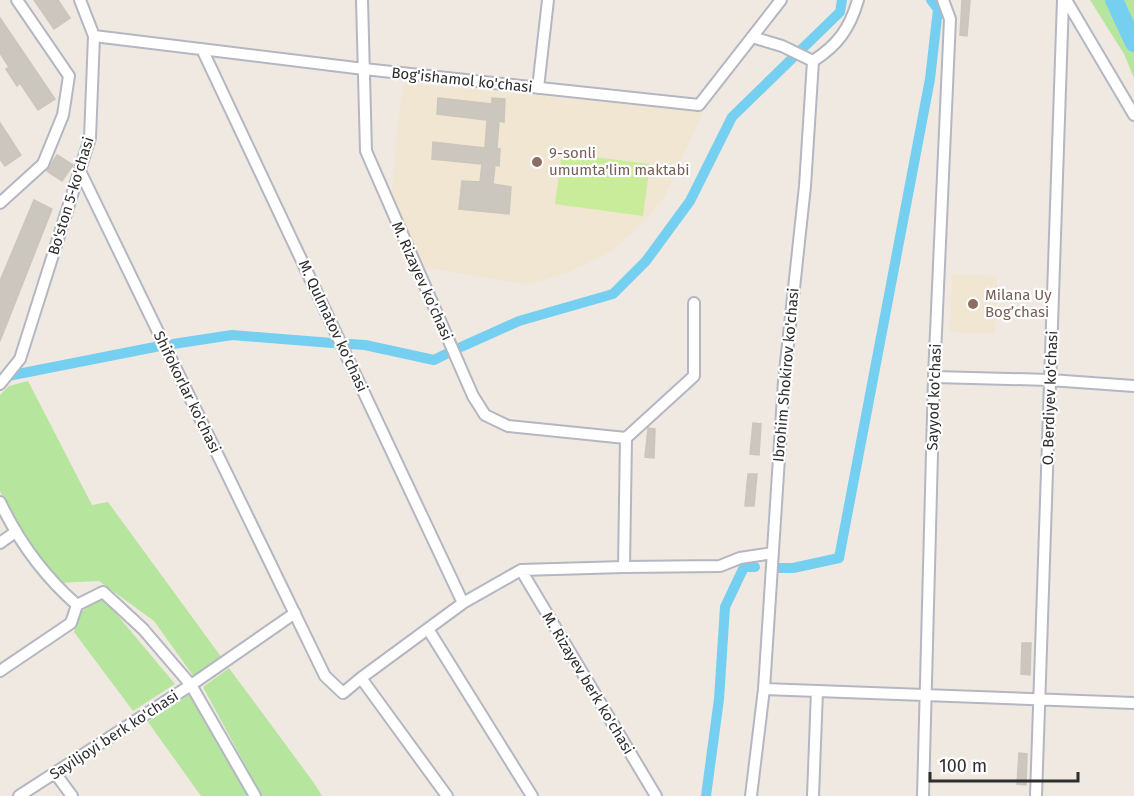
<svg xmlns="http://www.w3.org/2000/svg" width="1134" height="796" viewBox="0 0 1134 796" font-family="'Fira Sans',sans-serif">
	<style>
		.education { fill: #f0e6d1 }
		.green { fill: #b6e59e }
		.pitch { fill: #c9ec9a }
		.lines { fill: none; stroke-linecap: round; stroke-linejoin: round }
		.canal { stroke: #75cff0; stroke-width: 10 }
		.river { stroke: #75cff0; stroke-width: 18 }
		.building { fill: #cbc7bf; stroke: #cbc5ba; stroke-width: 1.5 }
		.minor-casing { stroke: #b4b7c1; stroke-width: 14 }
		.minor { stroke: #fff; stroke-width: 10 }
		.education-dot { fill: #8d6e63; stroke: #fff; stroke-width: 2 }
		.labels { text-anchor: middle; stroke-width: 4.5; stroke-linejoin: round; paint-order: stroke }
		.street-label { font-size: 15px; fill: #2e2e2e; stroke: #fff }
		.education-label { font-size: 15px; fill: #785e54; stroke: #fff; text-anchor: start }
	</style>
	<rect width="100%" height="100%" fill="#efe9e1"/>
	<!-- education -->
	<path class="education" d="M404,83L703,112L664,198L645,220L612,251L569,272L528,285L422,267L392,194L397,131Z
		M952,274L997,276L995,334L950,332Z"/>
	<!-- green -->
	<path class="green" d="M1090,0H1134V78L1124,54Z
		M28,381L92,505L108,502L222,658L194,677L154,621L99,581L58,583L19,530L0,491V395L9,386Z
		M103,598L175,684L133,711L74,632L77,614Z
		M229,668L314,783L322,796H262L203,687Z
		M190,694L250,796H201L148,722Z"/>
	<!-- pitch -->
	<path class="pitch" d="M562,153L650,164L643,216L555,204Z"/>
	<g class="lines">
		<!-- canal -->
		<path class="canal" d="M173,344L232,335L332,343
			M350,344L365,345L434,360L446,354
			M461,347L519,321L613,294L646,261L690,201L732,117L840,12L842,0
			M8,376L160,346
			M780,568H793L839,558L930,79L938,9L931,0
			M706,796L719,699L725,607L744,567H755"/>
		<!-- river -->
		<path class="river" d="M1114,0L1134,43"/>
	</g>
	<!-- building -->
	<path class="building" d="M34,0H58L70,18L54,29Z
		M962,0H970L967,36L960,35Z
		M0,18L55,99L38,110L20,83L17,86L6,69L9,67L0,53Z
		M438,98L492,104V98L505,99L504,122L499,121L497,149H500L499,166L495,165L493,184L511,187L509,214L459,209L462,181L480,182L482,164L432,159L433,142L485,148L487,120L437,114Z
		M0,123L21,155L5,166L0,159Z
		M57,155L73,165L62,181L47,171Z
		M34,200L52,209L0,341V281Z
		M753,423L761,424L759,455L750,454Z
		M648,428L655,429L654,458L645,457Z
		M748,474H757L754,506H745Z
		M1022,643H1031L1030,675L1021,674Z
		M1019,753L1027,754L1026,785L1017,784Z"/>
	<g class="lines">
		<!-- minor casing -->
		<g class="minor-casing">
			<path id="minor" d="M1066,0L1134,115
				M94,36L364,69L699,105L781,0
				M752,37L782,46L813,61C838,45 850,28 858,0
				M202,49L463,603
				M538,88L548,0
				M80,171L325,676L343,693L361,678L447,796
				M0,203L43,164L63,115L69,76L17,0
				M934,377L1050,380L1134,386
				M0,384L20,359L90,138L94,36L80,0
				M626,438L694,376V303
				M0,502C19,542 44,576 77,605L103,592L143,629L191,685L295,613
				M0,543L14,533
				M624,567L720,566L740,558L773,553
				M521,570L656,796
				M428,629L532,796
				M0,671L71,623L77,605
				M361,678L463,603L521,570L624,567L626,438L508,426L485,415L473,396L366,151L362,0
				M764,689L1134,703
				M55,773L72,796
				M19,796L191,685L255,796
				M751,796L764,689L784,381L805,186L813,61
				M813,796L817,691
				M923,796L934,377L950,19L943,0
				M1036,796L1063,0"/>
		</g>
		<!-- minor -->
		<use href="#minor" class="minor"/>
	</g>
	<!-- markers -->
	<g class="education-dot">
		<circle cx="537" cy="162" r="6"/>
		<circle cx="973" cy="304" r="6"/>
	</g>
	<g class="labels">
		<!-- street labels -->
		<g class="street-label">
			<text transform="translate(462 80) rotate(6)" y="5">Bog'ishamol ko'chasi</text>
			<text transform="translate(71 196) rotate(-73)" y="5">Bo'ston 5-ko'chasi</text>
			<text transform="translate(422 281) rotate(66)" y="5">M. Rizayev ko'chasi</text>
			<text transform="translate(333 326) rotate(65)" y="5">M. Qulmatov ko'chasi</text>
			<text transform="translate(786 375) rotate(-85)" y="5">Ibrohim Shokirov ko'chasi</text>
			<text transform="translate(187 392) rotate(64)" y="5">Shifokorlar ko'chasi</text>
			<text transform="translate(934 397) rotate(-88)" y="5">Sayyod ko'chasi</text>
			<text transform="translate(1050 398) rotate(-88)" y="5">O. Berdiyev ko'chasi</text>
			<text transform="translate(588 683) rotate(59)" y="5">M. Rizayev berk ko'chasi</text>
			<text transform="translate(114 735) rotate(-33)" y="5">Sayiljoyi berk ko'chasi</text>
		</g>
		<!-- education labels -->
		<g class="education-label">
			<text x="549" y="158">9-sonli<tspan x="549" dy="17">umumta'lim maktabi</tspan></text>
			<text x="985" y="300">Milana Uy<tspan x="985" dy="17">Bog’chasi</tspan></text>
		</g>
	</g>
	<!-- scale -->
	<path d="M930 772v9h148v-9" fill="none" stroke="#2e2e2e" stroke-width="3"/>
	<text x="939" y="772" font-size="18" fill="#2e2e2e" stroke="#ffffff" stroke-width="4.5" paint-order="stroke">100 m</text>
</svg>
